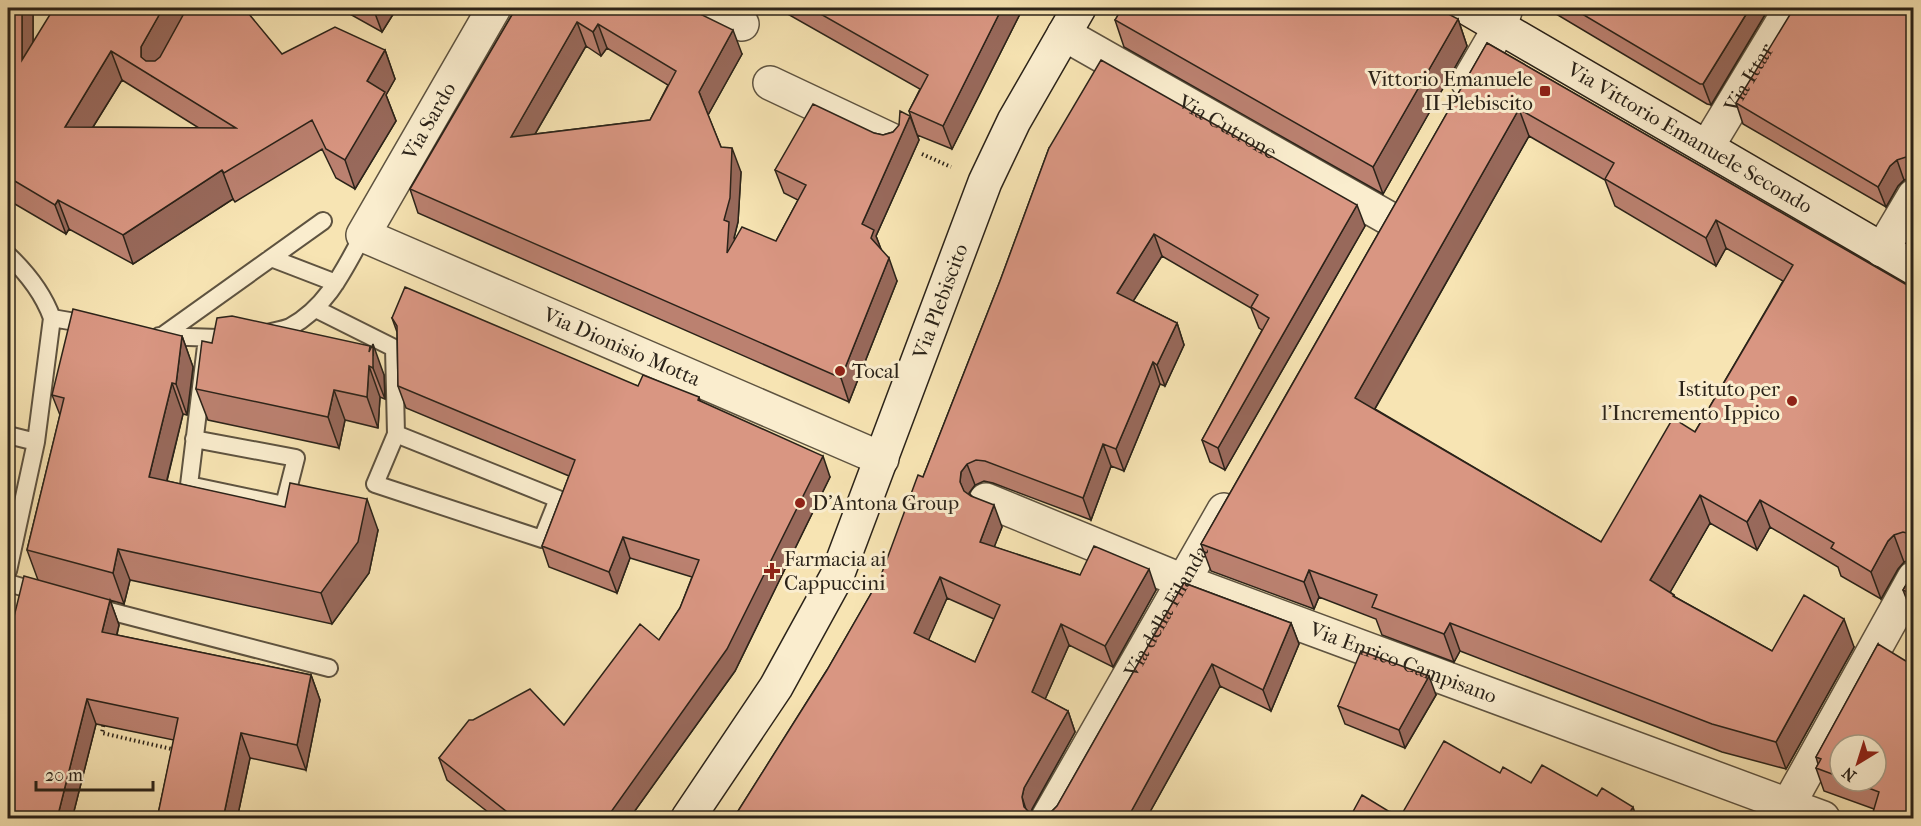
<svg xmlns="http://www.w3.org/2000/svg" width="1921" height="826" viewBox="0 0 1921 826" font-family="'IM FELL French Canon',serif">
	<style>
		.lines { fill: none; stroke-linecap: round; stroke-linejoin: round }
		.lane-casing { stroke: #5e5340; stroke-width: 20 }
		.street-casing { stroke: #5e5340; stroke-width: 36 }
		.secondary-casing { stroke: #2b2319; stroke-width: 36 }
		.path { stroke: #2b2319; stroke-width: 4; stroke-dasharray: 1.5 3; stroke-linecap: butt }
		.lane { stroke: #faedce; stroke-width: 16 }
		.street { stroke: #faedce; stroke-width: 33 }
		.secondary { stroke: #faedce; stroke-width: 33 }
		.wall { fill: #bb8170; stroke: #2b2319; stroke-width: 1.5; fill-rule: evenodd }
		.shaded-wall { fill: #98695b; stroke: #2b2319; stroke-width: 1.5 }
		.building { fill: #d99682; stroke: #2b2319; stroke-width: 1.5; fill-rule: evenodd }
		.poi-dot { fill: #8f2418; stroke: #faedce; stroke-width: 2 }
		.labels { text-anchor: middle; stroke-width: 6; stroke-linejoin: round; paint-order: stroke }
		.street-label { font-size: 21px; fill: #2b2319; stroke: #faedce }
		.poi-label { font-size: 21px; fill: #2b2319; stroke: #faedce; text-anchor: start }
	</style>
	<rect width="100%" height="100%" fill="#f7e4b3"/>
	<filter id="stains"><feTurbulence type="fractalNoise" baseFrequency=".00333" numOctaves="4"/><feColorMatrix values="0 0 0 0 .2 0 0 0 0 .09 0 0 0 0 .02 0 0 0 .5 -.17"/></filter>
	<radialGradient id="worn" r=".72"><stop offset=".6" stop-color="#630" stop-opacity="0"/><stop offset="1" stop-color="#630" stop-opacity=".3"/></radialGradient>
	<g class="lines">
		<!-- lane casing -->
		<g class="lane-casing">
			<path id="lane" d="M8,255C27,273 43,293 52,318L36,442L8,571
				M271,258L336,283
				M316,309L394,348L396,434
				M52,318L93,325
				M267,333C274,331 283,330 290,327C327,307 344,270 363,235
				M159,336L218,338
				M162,336L323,221
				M396,434L558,499L542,539L375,484Z
				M8,435L36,442
				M194,439L296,458L284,505L189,485L207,338
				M8,583L43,593
				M94,607L329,668"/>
		</g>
		<!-- street casing -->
		<g class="street-casing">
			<g id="street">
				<path id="s1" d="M494,8L363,235L882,459"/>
				<path d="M713,8L742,24"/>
				<path id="s2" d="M1064,34L1390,219"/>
				<path d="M1468,82L1500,27L1506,8"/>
				<path d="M770,83L891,140"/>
				<path id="s3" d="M1707,147L1791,8"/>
				<path d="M1882,250L1914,196"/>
				<path id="s4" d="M986,500L1183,581L1823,818"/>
				<path id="s5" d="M1048,818L1224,510"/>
				<path d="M1781,818L1914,578"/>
			</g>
		</g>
		<!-- secondary casing -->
		<g class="secondary-casing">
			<g id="secondary">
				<path id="s6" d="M1467,8L1914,268"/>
				<path id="s7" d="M688,818L776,687L837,576L985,182L1014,121L1079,8"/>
			</g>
		</g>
		<!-- path -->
		<path class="path" d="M922,154L951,167
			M104,721L102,733L176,750"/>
		<!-- lane -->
		<use href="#lane" class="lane"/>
		<!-- street -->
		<use href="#street" class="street"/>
		<!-- secondary -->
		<use href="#secondary" class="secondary"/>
	</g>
	<!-- wall -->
	<path class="wall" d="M8,8H33V43L282,54L385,50L395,79L386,95L396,121L355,189L336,178L322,149L235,202L233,199L133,264L69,229L66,234L8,200ZM122,80L199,128L93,127Z
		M339,8H397L382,32Z
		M516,8L742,54L708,115L721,147L741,172L738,222L734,238L735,239L776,241L798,200L784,193L775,170L874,133L883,135L893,132L910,116L919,140L876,236L881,250L897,281L849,402L418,213L410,189ZM586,46L601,56L607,48L668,85L650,120L535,134Z
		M777,8H1023L952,149L917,135L909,111L920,89Z
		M1546,8H1769L1711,105L1707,104Z
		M1914,8V177L1904,180L1898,186L1886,207L1743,124L1736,103Z
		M1458,19L1467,46L1383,194L1124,47L1115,20Z
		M1487,43L1914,289V559L1904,562L1898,569L1881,599L1841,576L1838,567L1770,527L1757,550L1710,523L1670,592L1674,595L1675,597L1772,651L1854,647L1786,769L1722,752L1460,651L1454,662L1382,635L1376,619L1319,597L1314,609L1211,571L1201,544ZM1529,136L1605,180L1615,206L1716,266L1726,248L1783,281L1695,432L1601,542L1375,409Z
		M1049,148L1365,226L1225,470L1210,462L1202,440L1262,330L1259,328L1251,308L1162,256L1133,301L1177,323L1184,345L1165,386L1160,384L1124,471L1111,466L1091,520L993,483L984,481L975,485L969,493L1002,527L994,547L1080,575L1156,590L1113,667L1069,645L1045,699L1068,711L1075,732L1032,809L1031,813L1041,815L1050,813L1057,806L1184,583L1291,623L1299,644L1271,711L1220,686L1146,819H733L827,670L880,578L923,477L1000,281ZM947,598L994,619L975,662L928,640Z
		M392,318L638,386L699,397L700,401L830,477L735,671L629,819H497L447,780L439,758L564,725L659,640L680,608L692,577L630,558L617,593L549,567L542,546L569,476L406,408L398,386L397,332Z
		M182,336L193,367L187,415L183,414L167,481L378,530L369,573L332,624L130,580L124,604L110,600L119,625L117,635L311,675L320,700L306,770L250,758L237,819H157L174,740L96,724L72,819H8L38,580L27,550L60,415L52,395Z
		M212,343L371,349L384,375L385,399L380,397L378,428L345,420L339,448L208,420L196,389Z
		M1914,572V618L1903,590Z
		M1878,644L1914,819L1874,809L1824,791L1816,768L1818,764L1816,757ZM1840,745L1876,781H1840Z
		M1436,695L1405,748L1345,724L1338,706Z"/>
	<!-- shaded-wall -->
	<path class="shaded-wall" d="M22,8H33V89L22,60Z
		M163,8H190L152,76L141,57V47Z
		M373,8H397L382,32Z
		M1002,8H1023L952,149L943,126Z
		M1750,8H1769L1711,105L1703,84Z
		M1458,19L1467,46L1383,194L1373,167Z
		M577,22L586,46L520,160L511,137Z
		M598,24L607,48L601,56L593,32Z
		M733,30L742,54L708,115L699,92Z
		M385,50L395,79L386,95L396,121L355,189L345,160L367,81Z
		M111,51L122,80L75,156L65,127Z
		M1519,109L1529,136L1365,426L1355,398Z
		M910,116L919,140L876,236L883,254L879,261L862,224Z
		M732,148L741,172L738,222L734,238L737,246L727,253L724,220Z
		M1897,160L1904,180L1898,186L1886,207L1878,187L1890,166Z
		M222,170L233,199L133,264L123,235Z
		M58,200L69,229L66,234L55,205Z
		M1357,205L1365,226L1225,470L1218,448Z
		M1716,220L1726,248L1716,266L1706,238Z
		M1154,234L1162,256L1125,314L1117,293Z
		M889,258L897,281L849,402L841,378Z
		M1177,323L1184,345L1165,386L1157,365Z
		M182,336L193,367L187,415L176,384Z
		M373,344L384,375L385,399L373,368L369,352L370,346L373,356Z
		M1153,362L1160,384L1124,471L1116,449Z
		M369,366L380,397L378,428L367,397Z
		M172,383L183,414L160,508L149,477Z
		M334,390L345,420L339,448L328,417Z
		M1103,444L1111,466L1091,520L1083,498Z
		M823,456L830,477L735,671L629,819H606Z
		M967,464L975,485L969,493L968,503L960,482L961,472Z
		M1700,495L1710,523L1661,608L1650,580Z
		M367,499L378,530L369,573L332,624L321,593Z
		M1760,500L1770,527L1757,550L1747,522Z
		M994,505L1002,527L988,563L980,542Z
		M1894,535L1904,562L1898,569L1881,599L1871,572L1888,541Z
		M623,537L630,558L617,593L609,572Z
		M118,549L130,580L124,604L113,573Z
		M1149,569L1156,590L1113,667L1105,646Z
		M1309,570L1319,597L1314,609L1304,582Z
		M940,577L947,598L922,655L914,633Z
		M110,600L119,625L111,657L102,632Z
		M1844,619L1854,647L1786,769L1776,742Z
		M1291,623L1299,644L1271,711L1263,690Z
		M1450,623L1460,651L1454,662L1444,634Z
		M1061,624L1069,645L1039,713L1032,692Z
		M1212,664L1220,686L1146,819H1127Z
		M311,675L320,700L306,770L297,745Z
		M1429,676L1436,695L1405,748L1399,730Z
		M87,699L96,724L72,819H57Z
		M1068,711L1075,732L1032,809L1029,819L1022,797L1024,788Z
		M241,733L250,758L237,819H223Z
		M1633,807L1637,819H1626Z
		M1390,812L1393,819H1386Z"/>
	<!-- building -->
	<path class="building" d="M8,8H22V60L54,8H163L141,47V57L146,61H155L160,57L187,8H244L282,54L335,27L385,50L367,81L385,92L345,160L326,149L312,120L224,173L222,170L123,235L58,200L55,205L8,177ZM111,51L236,128L65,127Z
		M516,8H688L733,30L699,92L721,147L732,148L730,198L724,220L729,222L727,253L742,227L776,241L806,185L775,170L813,104L874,133L883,135L893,132L899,125L900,111L910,116L862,224L874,230L871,238L889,258L841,378L410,189ZM577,22L593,32L598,24L676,71L650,120L511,137Z
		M810,8H1002L943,126L909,111L928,75Z
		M1122,8H1437L1458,19L1373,167L1115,20Z
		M1572,8H1750L1703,84H1700Z
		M1794,8H1914V159L1906,157L1897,160L1890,166L1878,187L1736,103Z
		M1487,43L1914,289V535L1903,532L1894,535L1888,541L1871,572L1831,548L1834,543L1760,500L1747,522L1700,495L1650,580L1674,595L1673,596L1772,651L1804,595L1844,619L1776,742L1712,724L1450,623L1444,634L1372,607L1377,595L1309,570L1304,582L1201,544ZM1519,109L1614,163L1605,179L1706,238L1716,220L1793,265L1695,432L1673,418L1601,542L1355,398Z
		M1101,60L1357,205L1218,448L1202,440L1269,318L1251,307L1258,295L1154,234L1117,293L1177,323L1157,365L1153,362L1116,449L1103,444L1083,498L985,461L976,460L967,464L961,472L960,482L964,491L971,496L994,505L980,542L1080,575L1094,546L1149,569L1105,646L1061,624L1032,692L1068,711L1024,788L1022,797L1024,807L1030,813L1041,815L1050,813L1057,806L1184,583L1291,623L1263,690L1212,664L1127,819H733L827,670L880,578L918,475L923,477L1000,281L1049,148ZM940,577L1000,605L975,662L914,633Z
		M405,287L638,386L643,375L699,397L698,400L823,456L727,649L606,819H502L507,812L439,758L469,720H473L530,689L564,725L640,624L659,640L680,608L699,560L623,537L609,572L542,546L575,460L398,386L397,326L392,318Z
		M73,309L182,336L176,384L172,383L149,477L285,507L290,483L367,499L358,542L321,593L118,549L113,573L27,550L64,398L52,395Z
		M232,316L370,346L369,352L373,344V368L369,366L367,397L334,390L328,417L196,389L202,341L212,343L217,318Z
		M1914,572V596L1903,590Z
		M24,576L110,600L102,632L311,675L297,745L241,733L223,819H157L178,718L87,699L57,819H8V641Z
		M1878,644L1914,666V819H1871L1879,792L1850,781H1876V745H1840V777L1816,768L1821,759L1816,757Z
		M1361,651L1429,676L1399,730L1338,706Z
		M1444,741L1500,773L1503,767L1531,783L1542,765L1597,796L1602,788L1633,807L1626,819H1399Z
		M1362,795L1390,812L1386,819H1349Z"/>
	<!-- markers -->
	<g class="poi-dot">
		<rect x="1539" y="85" width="12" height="12" rx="3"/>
		<circle cx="840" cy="371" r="6"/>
		<circle cx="1792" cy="401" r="6"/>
		<circle cx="800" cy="503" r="6"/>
		<path d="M769 562h6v6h6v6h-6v6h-6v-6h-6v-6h6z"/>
	</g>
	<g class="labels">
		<!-- street labels -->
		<g class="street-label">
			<text dy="7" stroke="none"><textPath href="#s3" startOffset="81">Via Ittar</textPath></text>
			<text transform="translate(429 121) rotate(-60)" y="7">Via Sardo</text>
			<text dy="7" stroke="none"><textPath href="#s2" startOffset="188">Via Cutrone</textPath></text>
			<text dy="7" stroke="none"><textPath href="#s6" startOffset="258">Via Vittorio Emanuele Secondo</textPath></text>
			<text dy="7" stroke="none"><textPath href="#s7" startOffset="578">Via Plebiscito</textPath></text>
			<text dy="7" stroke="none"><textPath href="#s1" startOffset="544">Via Dionisio Motta</textPath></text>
			<text dy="7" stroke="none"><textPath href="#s5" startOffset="238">Via della Filanda</textPath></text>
			<text dy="7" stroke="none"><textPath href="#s4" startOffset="448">Via Enrico Campisano</textPath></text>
		</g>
		<!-- poi labels -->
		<g class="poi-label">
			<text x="1533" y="86" text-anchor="end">Vittorio Emanuele<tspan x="1533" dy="24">II-Plebiscito</tspan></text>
			<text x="852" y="378">Tocal</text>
			<text x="1780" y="396" text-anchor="end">Istituto per<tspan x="1780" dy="24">l'Incremento Ippico</tspan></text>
			<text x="812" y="510">D'Antona Group</text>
			<text x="784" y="566">Farmacia ai<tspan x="784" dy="24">Cappuccini</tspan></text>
		</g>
	</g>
	<!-- margin -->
	<rect width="1921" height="826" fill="none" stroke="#f7e4b3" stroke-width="30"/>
	<rect x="9" y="9" width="1903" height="808" fill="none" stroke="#2b2319" stroke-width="3"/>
	<rect x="15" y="15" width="1891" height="796" fill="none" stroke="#2b2319" stroke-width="1.5"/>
	<!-- north arrow -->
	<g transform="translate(1858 763) rotate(218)"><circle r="28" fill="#faedce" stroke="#a79c86" stroke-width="1.5"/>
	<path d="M0-4.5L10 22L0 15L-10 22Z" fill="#8f2418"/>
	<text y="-9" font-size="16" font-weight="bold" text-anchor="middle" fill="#2b2319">N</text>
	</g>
	<!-- scale -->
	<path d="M36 781v9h117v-9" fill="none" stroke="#2b2319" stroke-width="3"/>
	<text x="45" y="781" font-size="18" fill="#2b2319" stroke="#faedce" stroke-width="4.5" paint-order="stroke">20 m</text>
	<rect width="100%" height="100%" filter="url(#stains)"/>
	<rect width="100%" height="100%" fill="url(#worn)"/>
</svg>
